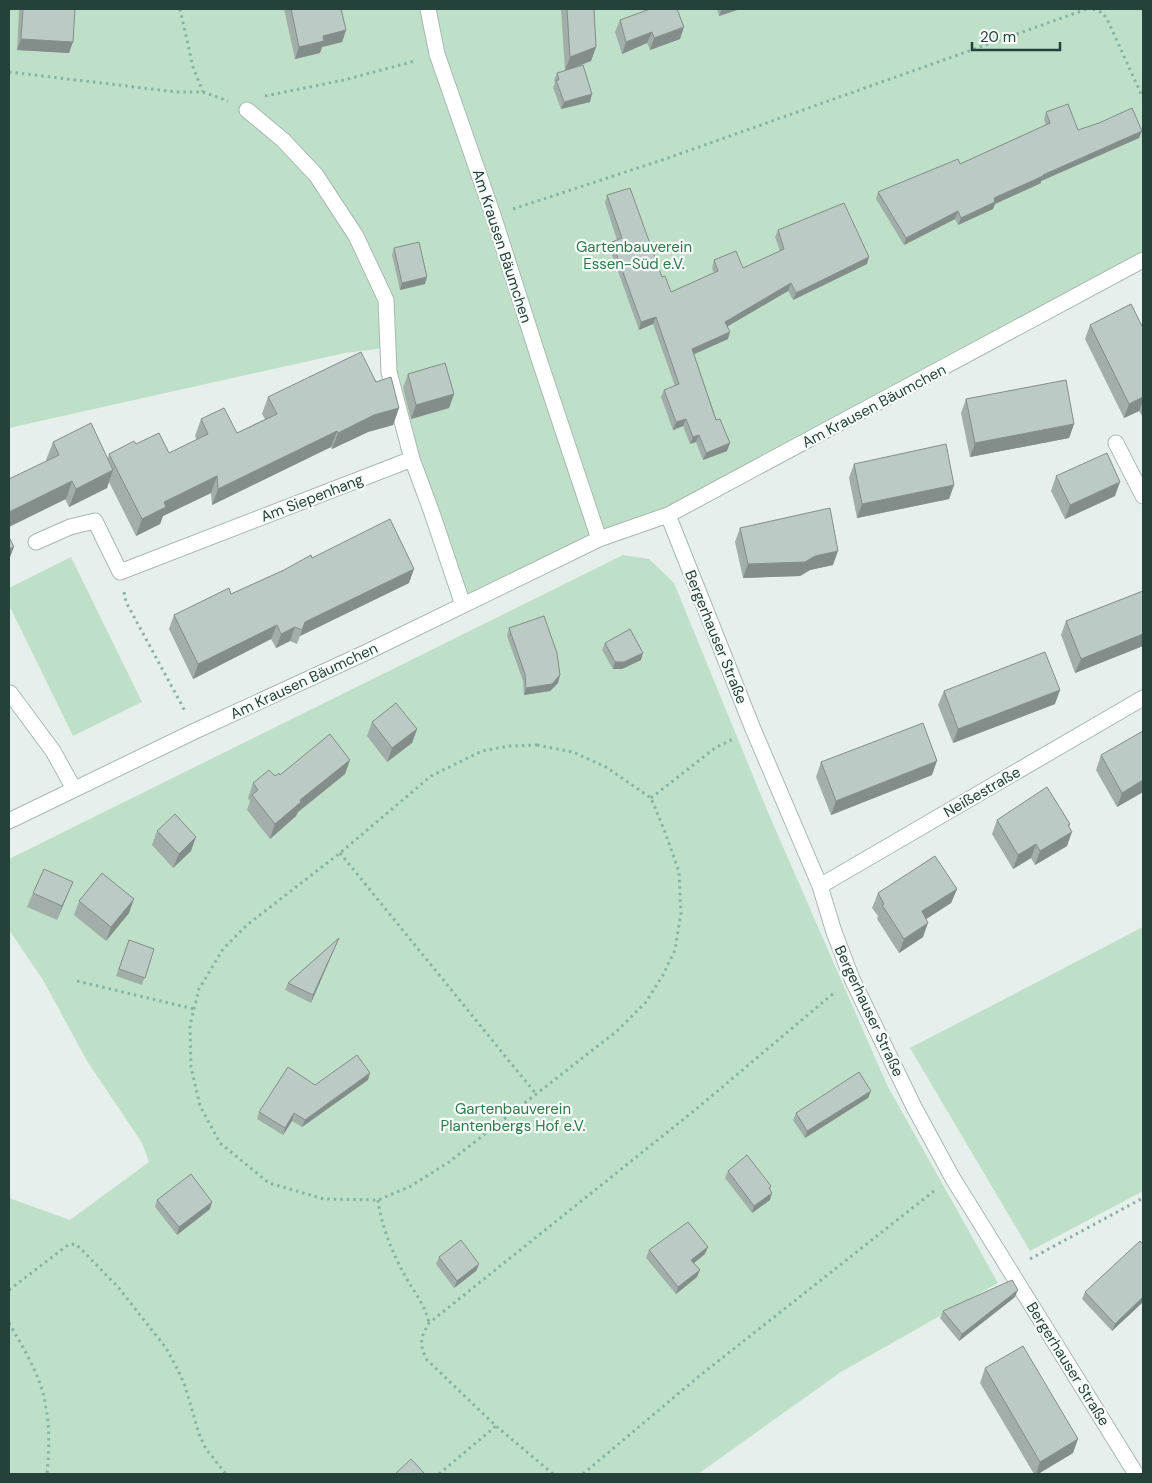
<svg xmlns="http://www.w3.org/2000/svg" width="1152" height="1483" viewBox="0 0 1152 1483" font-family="'DM Sans',sans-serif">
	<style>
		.green { fill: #bfe0c8 }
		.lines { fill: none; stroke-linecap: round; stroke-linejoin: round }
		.minor-casing { stroke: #a8b8b2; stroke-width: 17 }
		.path { stroke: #86b3a5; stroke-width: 3; stroke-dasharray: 2.5 4; stroke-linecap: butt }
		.minor { stroke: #fff; stroke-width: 15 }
		.wall { fill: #a1aea9 }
		.shaded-wall { fill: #838d89 }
		.building { fill: #bbcac4; stroke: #838d89 }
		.labels { text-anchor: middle; stroke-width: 4.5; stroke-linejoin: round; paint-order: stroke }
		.street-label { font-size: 15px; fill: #24423a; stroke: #f7fbf9 }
		.park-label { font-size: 15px; fill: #2d7a4b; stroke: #f7fbf9 }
	</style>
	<rect width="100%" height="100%" fill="#e6efeb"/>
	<!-- green -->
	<path class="green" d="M9,9H1143V256L671,514L465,598L399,403L381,298L385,348L345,353L9,428Z
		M623,555L649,559L674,583L767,810L887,1085L998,1283L841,1372L698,1474H9V1198L70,1220L149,1162L142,1143L87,1061L43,980L9,930V859Z
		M71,557L142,702L73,736L9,605V588Z
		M1143,927V1191L1030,1251L910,1048Z"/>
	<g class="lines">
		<!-- minor casing -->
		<g class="minor-casing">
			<path id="minor" d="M428,9L437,54L493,215L540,362L599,539
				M247,110L283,140L316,175L356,236L386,300L389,372L412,459
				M1116,443L1143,496
				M668,515L753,729L820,886L834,932L852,979L914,1107L952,1177L1136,1474
				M36,542L70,527L95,521L120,572L412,459L432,513L463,605
				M10,693L53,751L74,789
				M9,821L195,731L367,652L599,539L668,515L1143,260
				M820,886L1143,698"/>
		</g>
		<!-- path -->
		<path class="path" d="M180,9L193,67L203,92
			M1093,9L1103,13L1108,21L1143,98
			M9,72L177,92H203L228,101
			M265,96L344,80L415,61
			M513,209L668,158L1087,9
			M124,592L126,602L185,711
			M537,745L573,752L606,767L651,798L665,832L679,872L681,913L675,950L663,975L646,1002L617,1031L449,1162L411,1186L378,1200L324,1199L269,1183L220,1143L200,1106L191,1067L190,1025L199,989L223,949L247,925L340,853L431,776L482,751L509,746Z
			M651,798L715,748L733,739
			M340,853L536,1094
			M77,981L194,1009
			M378,1200C381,1225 392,1252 404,1274C413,1291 425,1304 429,1323
			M1030,1259L1143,1198
			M9,1290L68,1245L75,1244L80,1248L118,1287L166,1348L178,1370L185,1386L199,1434L206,1449L226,1474
			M9,1323C24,1349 42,1378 46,1408C50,1430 49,1452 47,1474
			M439,1474L496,1426
			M553,1474L496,1426L427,1360C419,1344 420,1339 429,1323L695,1110L835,992
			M583,1474L698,1377L934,1191"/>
		<!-- minor -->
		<use href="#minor" class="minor"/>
	</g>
	<!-- wall -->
	<path class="wall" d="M19,9H75L69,53L17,50Z
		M284,9H341L346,30L342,42L322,47L320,53L295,59Z
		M561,9H594L596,47L591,61L569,69L590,102L561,109L553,88L555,83L554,80L557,73L565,71Z
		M717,9H740L719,16Z
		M620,20L680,39L650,50L647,43L622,54L615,32Z
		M1046,112L1078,130L1139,138L1041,181V183L995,204L993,209L958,225L955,219L904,245L876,199L878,192L960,164L1046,125L1044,119Z
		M607,195L671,292L714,273L712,268L714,260L743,268L780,251L775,237L778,230L867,264L793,300L788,291L728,326V339L694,354L727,451L703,460L696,442L690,444L683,426L673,430L661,397L664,390L675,386L653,324L639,330L610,249L612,242L617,240L605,203Z
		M394,248L425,284L400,290L392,255Z
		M1090,325L1143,326V417L1139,411L1124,418L1085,339Z
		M408,374L454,394L449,408L411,419L403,388Z
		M376,382L399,408L393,425L368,432L332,449L331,447L212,505L211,493L163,516L160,524L136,536L109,482L107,488L69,507L46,460L53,442L108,458L109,454L136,444L169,453L197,440L195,436L201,419L237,433L265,419L262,414L268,397Z
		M966,399L1074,424L1069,438L970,457L961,413Z
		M854,464L954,485L949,499L857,518L849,478Z
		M1056,476L1115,496L1065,519L1051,491Z
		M740,528L833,565L810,570L800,576L743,578L735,542Z
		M312,558L409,583L300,636L297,644L290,641L276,648L271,639L193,679L169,629L174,615L231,594Z
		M1143,591V646L1075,673L1061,635L1066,621Z
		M509,628L560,675L558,683L550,691L524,695L523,681L507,636Z
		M605,643L641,660L622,669H613L602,650Z
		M944,691L1055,704L953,743L938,705Z
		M372,722L417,729L412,743L387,762L367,736Z
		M1101,755L1143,792L1117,807L1096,770Z
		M350,760L345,774L298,812L296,816L270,839L247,810L250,801L248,798L253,783L280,775Z
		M821,762L932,775L831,815L816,777Z
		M997,820L1069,826L1067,846L1035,865L1031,858L1013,869L992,834Z
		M157,831L191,851L173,868L152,845Z
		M957,889L951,903L926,919L923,937L899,953L877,919L878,916L872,908L878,893Z
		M33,893L67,896L57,920L27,907Z
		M79,901L129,913L106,941L74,915Z
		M339,938L311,1003L285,990L288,983Z
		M129,940L154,949L142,985L116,976Z
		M368,1080L302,1127L292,1121L283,1135L257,1119L259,1112L315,1085Z
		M868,1098L805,1138L793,1120L796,1113Z
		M728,1171L771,1186L770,1190V1200L752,1213L725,1178Z
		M157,1200L210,1209L177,1235L155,1207Z
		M1143,1245V1302L1112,1331L1082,1299L1085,1292Z
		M649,1250L705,1254L694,1263L697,1277L676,1294L646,1258Z
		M439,1257L479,1264L476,1271L454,1288L436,1264Z
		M1015,1297L959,1341L940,1318L943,1311Z
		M985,1368L1073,1453L1038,1474H1034L980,1383Z"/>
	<!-- shaded-wall -->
	<path class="shaded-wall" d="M722,9H740L719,16Z
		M684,27L680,39L650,50L654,38Z
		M346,30L342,42L322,47L320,53L295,59L299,47L323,36Z
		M652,32L647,43L622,54L626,42Z
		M21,39L73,42L69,53L17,50Z
		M596,47L591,61L565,71L570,57Z
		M592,94L590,102L561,109L564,102Z
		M1142,131L1139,138L1041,181V183L995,204L993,209L958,225L961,218L994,198L1043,175Z
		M958,211L955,219L904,245L906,238Z
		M869,257L867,264L793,300L796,293Z
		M427,277L425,284L400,290L402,283Z
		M791,283L788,291L723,329L725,322Z
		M656,317L653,324L639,330L641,322Z
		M730,332L728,339L690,356L692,349Z
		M454,394L449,408L411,419L416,405Z
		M1143,397V400L1139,411L1124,418L1129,404Z
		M399,408L393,425L368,432L332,449L338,433L374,415Z
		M686,419L683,426L673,430L676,422Z
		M1074,424L1069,438L970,457L975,443Z
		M337,431L331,447L212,505L218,489Z
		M699,435L696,442L690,444L693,437Z
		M730,443L727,451L703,460L706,453Z
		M113,470L107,488L69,507L76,489Z
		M217,476L211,493L163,516L160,524L136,536L142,519L164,502Z
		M72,481L66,499L9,527V512Z
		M1120,482L1115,496L1065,519L1070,505Z
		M954,485L949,499L857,518L862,504Z
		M14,547L9,560V549Z
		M838,551L833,565L810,570L800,576L743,578L748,564L815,556Z
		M414,569L409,583L300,636L305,622Z
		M277,625L271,639L193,679L198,664Z
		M295,627L290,641L276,648L281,634Z
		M1143,634V646L1075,673L1081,659Z
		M643,653L641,660L622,669H613L615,662Z
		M560,675L558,683L550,691L524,695L526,688Z
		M1060,690L1055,704L953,743L958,729Z
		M417,729L412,743L387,762L392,748Z
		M350,760L345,774L298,812L296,816L270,839L275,824L300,800Z
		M937,761L932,775L831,815L836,801Z
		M1143,780V792L1117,807L1122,793Z
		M1070,824L1065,836L1072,832L1067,846L1035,865L1040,851Z
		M196,837L191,851L173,868L179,854Z
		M1036,844L1031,858L1013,869L1018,855Z
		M73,882L67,896L57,920L62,906Z
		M957,889L951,903L917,925L922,911Z
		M134,899L129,913L106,941L111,927Z
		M928,923L923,937L899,953L904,939Z
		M339,938L336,945L311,1003L313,995Z
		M370,1073L368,1080L302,1127L305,1120Z
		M871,1091L868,1098L805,1138L807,1131Z
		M294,1113L292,1121L283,1135L285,1128Z
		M772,1193L770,1200L752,1213L754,1206Z
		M212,1202L210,1209L177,1235L179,1227Z
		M708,1247L705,1254L689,1267L691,1260Z
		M479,1264L476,1271L454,1288L457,1281Z
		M700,1270L697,1277L676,1294L678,1287Z
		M1018,1290L1015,1297L959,1341L962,1334Z
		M1143,1297V1302L1112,1331L1115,1324Z
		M1078,1439L1073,1453L1038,1474H1036L1040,1462Z"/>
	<!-- building -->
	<path class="building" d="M23,9H75L73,42L21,39Z
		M291,9H341L346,30L323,36L324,41L299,47Z
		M567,9H594L596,47L570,57Z
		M650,9H677L684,27L654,38L652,32L626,42L620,20Z
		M583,65L592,94L564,102L556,80H559L557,73Z
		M1068,104L1078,130L1099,123L1132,108L1142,131L1043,175V176L994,198L995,202L961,218L958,211L906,238L878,192L958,159L960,164L1050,123L1046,112Z
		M630,188L662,277L665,276L671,292L718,271L714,260L736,251L743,268L784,249L778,230L844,203L869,257L796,293L791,283L725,322L730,332L692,349L716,420L720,419L730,443L706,453L699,435L693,437L686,419L676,422L664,390L679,384L656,317L641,322L612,242L622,238L607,195Z
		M419,242L427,277L402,283L394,248Z
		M1131,304L1142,326H1143V397L1129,404L1090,325Z
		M361,352L376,382L391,377L399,408L374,415L338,433L337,431L218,489L217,476L164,502L166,507L142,519L109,454L134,441L136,444L159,433L169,453L208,434L201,419L224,408L237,433L277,414L268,397Z
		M445,363L454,394L416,405L408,374Z
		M1066,380L1074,424L975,443L966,399Z
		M91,423L113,470L76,489L72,481L9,512V479L59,455L53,442Z
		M946,444L954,485L862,504L854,464Z
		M1107,453L1120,482L1070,505L1056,476Z
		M830,508L838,551L815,556L805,562L748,564L740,528Z
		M390,519L414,569L305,622L302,630L295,627L281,634L277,625L198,664L174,615L229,588L231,594L284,570L311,555L312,558Z
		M9,537L14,547L9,549Z
		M1143,591V634L1081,659L1066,621Z
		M544,616L557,653L560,675L552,684L526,688L525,674L509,628Z
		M630,629L643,653L624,662H615L605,643Z
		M1045,652L1060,690L958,729L944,691Z
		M396,703L417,729L392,748L372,722Z
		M923,723L937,761L836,801L821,762Z
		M1143,731V780L1122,793L1101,755Z
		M330,734L350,760L300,800L301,802L275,824L252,795L258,790L253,783L269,770L275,776L279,773L280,775Z
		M1047,787L1070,824L1068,825L1072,832L1040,851L1036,844L1018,855L997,820Z
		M175,814L196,837L179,854L157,831Z
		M935,856L957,889L922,911L928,923L904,939L882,905L884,904L878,893Z
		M44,869L73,882L62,906L33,893Z
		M102,873L134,899L111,927L79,901Z
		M339,938L313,995L288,983Z
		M129,940L154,949L145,978L119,969Z
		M357,1055L370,1073L305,1120L294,1113L285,1128L259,1112L288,1067L315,1085Z
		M859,1072L871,1091L807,1131L796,1113Z
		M747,1155L771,1186L769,1188L772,1193L754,1206L728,1171Z
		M191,1174L212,1202L179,1227L157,1200Z
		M688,1222L708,1247L691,1260L700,1270L678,1287L649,1250Z
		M461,1240L479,1264L457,1281L439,1257Z
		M1140,1241L1143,1245V1297L1115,1324L1085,1292Z
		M1012,1280L1018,1290L962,1334L943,1311Z
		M1023,1346L1078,1439L1040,1462L985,1368Z
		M411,1459L425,1474H395Z"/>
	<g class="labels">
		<!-- street labels -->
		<g class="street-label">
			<text transform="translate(502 246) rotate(72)" y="5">Am Krausen Bäumchen</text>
			<text transform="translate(874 406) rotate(-28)" y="5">Am Krausen Bäumchen</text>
			<text transform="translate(312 498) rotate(-21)" y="5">Am Siepenhang</text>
			<text transform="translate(716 637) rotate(68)" y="5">Bergerhauser Straße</text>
			<text transform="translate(304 681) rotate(-25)" y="5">Am Krausen Bäumchen</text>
			<text transform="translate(982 792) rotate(-30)" y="5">Neißestraße</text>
			<text transform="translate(869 1011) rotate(65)" y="5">Bergerhauser Straße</text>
			<text transform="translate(1068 1364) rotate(58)" y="5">Bergerhauser Straße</text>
		</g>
		<!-- park labels -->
		<g class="park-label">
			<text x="634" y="252">Gartenbauverein<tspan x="634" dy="17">Essen-Süd e.V.</tspan></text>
			<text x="513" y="1114">Gartenbauverein<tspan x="513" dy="17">Plantenbergs Hof e.V.</tspan></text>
		</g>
	</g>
	<!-- border -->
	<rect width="1152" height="1483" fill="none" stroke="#24423a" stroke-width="20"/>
	<!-- scale -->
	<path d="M972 42v8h88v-8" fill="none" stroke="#24423a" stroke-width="2.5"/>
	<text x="980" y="42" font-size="15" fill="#24423a" stroke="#f7fbf9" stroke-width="4" paint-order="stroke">20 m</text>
</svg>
